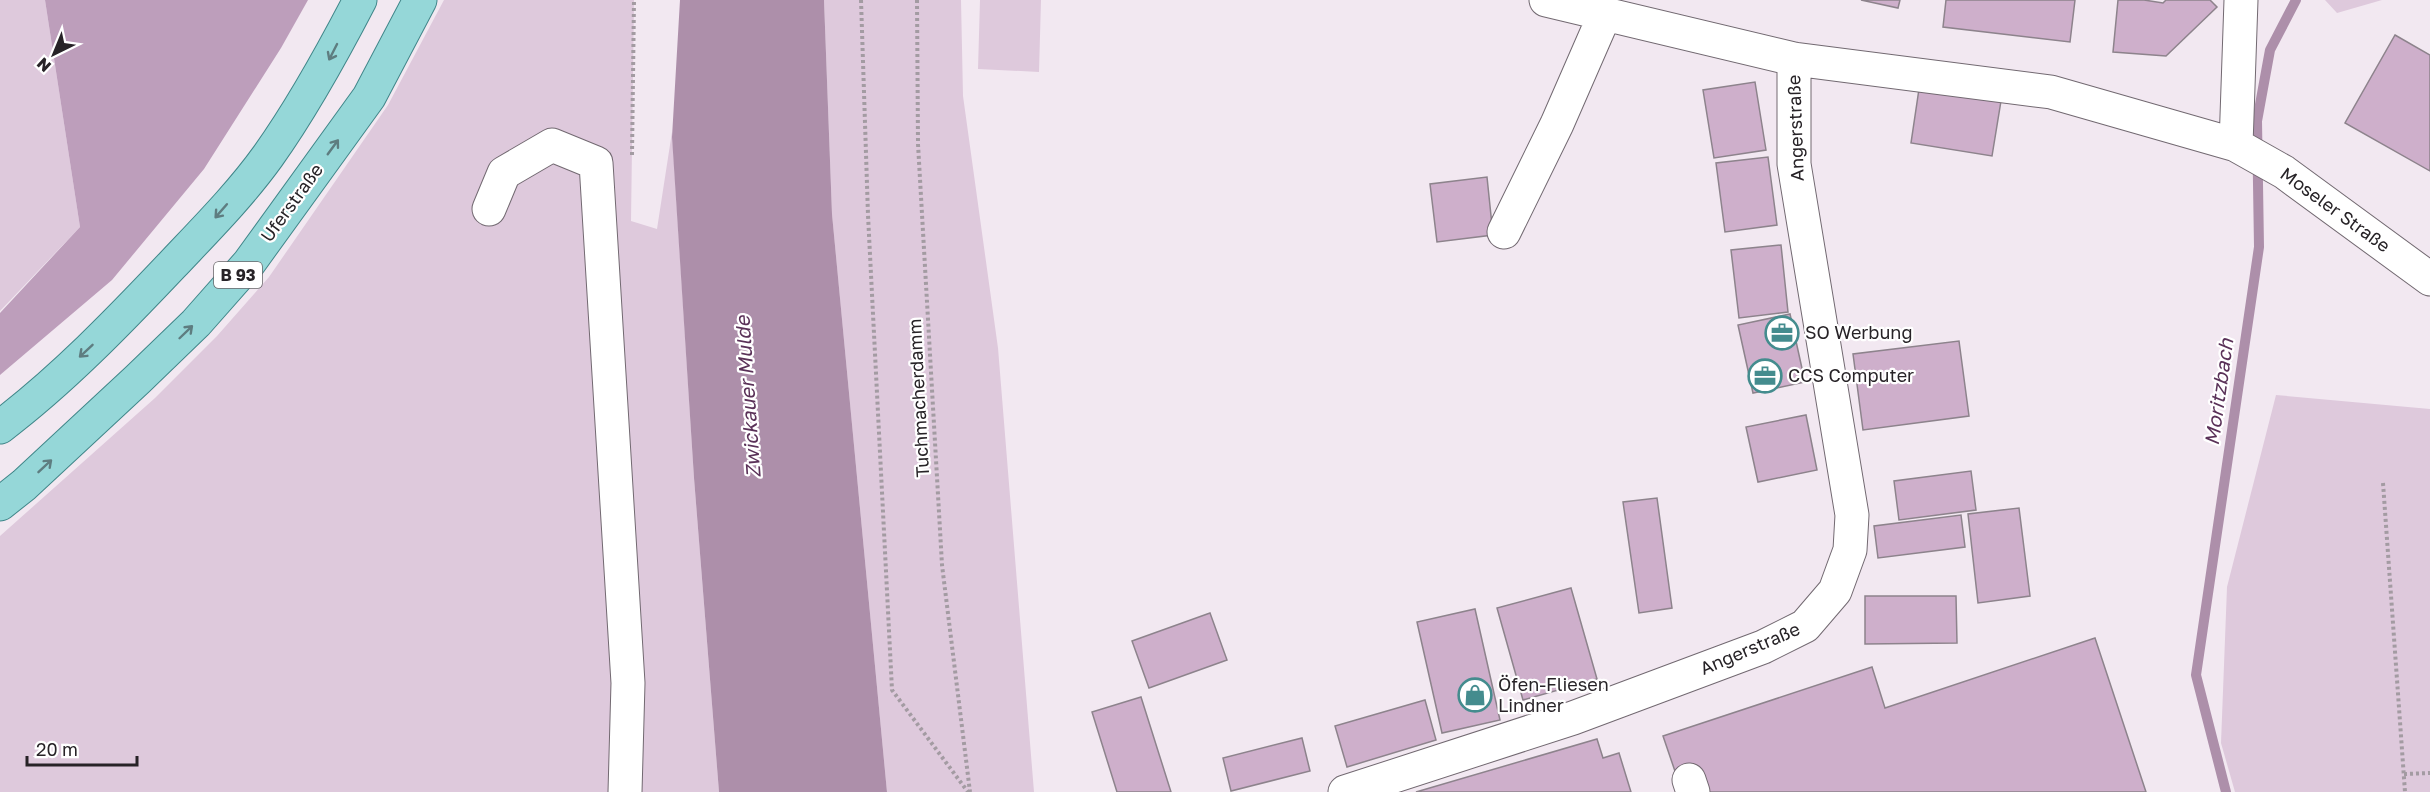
<svg xmlns="http://www.w3.org/2000/svg" width="2430" height="792" viewBox="0 0 2430 792" font-family="'Golos Text',sans-serif">
	<style>
		.green { fill: #dec9dc }
		.forest { fill: #bd9ebb }
		.water { fill: #ad8faa }
		.lines { fill: none; stroke-linecap: round; stroke-linejoin: round }
		.stream { stroke: #ad8faa; stroke-width: 10 }
		.building { fill: #ceafcb; stroke: #8d838c; stroke-width: 1.5 }
		.minor-casing { stroke: #726971; stroke-width: 35 }
		.major-casing { stroke: #408689; stroke-width: 35 }
		.path { stroke: #a39ba2; stroke-width: 4; stroke-dasharray: 3 3; stroke-linecap: butt }
		.minor { stroke: #fff; stroke-width: 33 }
		.major { stroke: #95d7d8; stroke-width: 33 }
		.oneway { stroke: #5e7d80 }
		.labels { text-anchor: middle; stroke-width: 4.5; stroke-linejoin: round; paint-order: stroke }
		.shield { fill: #fff; stroke: #686568; stroke-width: 1.5 }
		.shield-label { font-size: 16px; font-weight: bold; fill: #272327 }
		.street-label { font-size: 18px; fill: #272327; stroke: #fff }
		.poi-label { font-size: 18px; fill: #272327; stroke: #fff; text-anchor: start }
		.water-label { font-size: 20px; font-style: italic; fill: #5a3158; stroke: #fff }
	</style>
	<rect width="100%" height="100%" fill="#f2e8f1"/>
	<!-- green -->
	<path class="green" d="M0,0H45L80,227L0,311Z
		M444,0H634L631,221L657,229L672,132L694,478L719,792H0V536L155,398L217,336L269,277L388,105Z
		M824,0H961L963,96L998,348L1034,792H887L832,214Z
		M980,0H1041L1039,72L978,69Z
		M2325,0H2382L2337,13Z
		M2276,395L2430,409V792H2235L2221,743L2227,587Z"/>
	<!-- forest -->
	<path class="forest" d="M45,0H308L281,48L204,169L112,280L0,375V313L80,227Z"/>
	<!-- water -->
	<path class="water" d="M680,0H824L832,214L887,792H719L694,478L672,137Z"/>
	<g class="lines">
		<!-- stream -->
		<path class="stream" d="M2226,792L2196,675L2259,247L2257,121L2270,50L2296,0"/>
	</g>
	<!-- building -->
	<path class="building" d="M1861,0H1900L1898,8Z
		M1946,0H2075L2070,42L1943,27Z
		M2118,0H2144L2163,3L2166,0H2210L2217,7L2166,56L2113,52Z
		M2395,35L2430,55V171L2345,123Z
		M1755,82L1766,150L1714,158L1703,90Z
		M1919,89L2001,101L1992,156L1911,143Z
		M1768,157L1777,225L1725,232L1716,163Z
		M1487,177L1493,235L1437,242L1430,184Z
		M1781,245L1788,312L1739,318L1731,250Z
		M1790,314L1805,382L1753,393L1738,325Z
		M1959,341L1969,416L1863,430L1853,354Z
		M1806,415L1817,470L1758,482L1746,427Z
		M1971,471L1976,510L1899,520L1894,481Z
		M1657,498L1672,608L1639,613L1623,502Z
		M2019,508L2030,596L1978,603L1968,514Z
		M1961,515L1965,547L1878,558L1874,526Z
		M1571,588L1597,679L1523,700L1497,608Z
		M1865,596H1956L1957,643L1865,644Z
		M1475,609L1500,720L1442,733L1417,622Z
		M1210,613L1227,660L1149,688L1132,641Z
		M2095,638L2146,792H1705L1679,783L1663,736L1872,667L1885,708Z
		M1141,697L1171,792H1117L1092,712Z
		M1425,700L1436,740L1347,767L1335,726Z
		M1302,738L1310,771L1231,791L1223,758Z
		M1597,739L1603,758L1619,753L1631,792H1416Z"/>
	<g class="lines">
		<!-- minor casing -->
		<g class="minor-casing">
			<path id="minor" d="M1546,0L1794,59L2051,92L2236,145L2284,172L2430,279
				M2236,145L2241,0
				M489,209L504,173L552,145L596,163L628,683L625,792
				M1504,232L1557,124L1605,14
				M1689,780L1693,792
				M1345,792L1573,718L1763,647L1805,626L1835,591L1850,550L1852,515L1794,164V59"/>
		</g>
		<!-- major casing -->
		<g class="major-casing">
			<path id="major" d="M0,427C62,380 118,322 172,265C204,231 240,195 268,156C303,107 332,54 360,0
				M0,504L24,485L138,379L196,323L249,263L369,97L420,0"/>
		</g>
		<!-- path -->
		<path class="path" d="M861,0L868,215L892,690L968,792
			M917,0L918,144L942,565L970,792
			M632,155L634,0
			M2383,483L2405,792
			M2404,774L2430,773"/>
		<!-- minor -->
		<use href="#minor" class="minor"/>
		<!-- major -->
		<use href="#major" class="major"/>
	</g>
	<!-- one-way arrows -->
	<defs><path id="oneway-shaft" d="M-6 0H5M1.5-3L5.5 0L1.5 3" fill="none" stroke-width="1.6" stroke-linecap="round" stroke-linejoin="round" transform="scale(1.5)"/></defs>
	<g class="oneway">
		<use href="#oneway-shaft" transform="translate(333 52) rotate(117)"/>
		<use href="#oneway-shaft" transform="translate(333 147) rotate(-54)"/>
		<use href="#oneway-shaft" transform="translate(221 211) rotate(131)"/>
		<use href="#oneway-shaft" transform="translate(186 332) rotate(-44)"/>
		<use href="#oneway-shaft" transform="translate(86 351) rotate(137)"/>
		<use href="#oneway-shaft" transform="translate(45 466) rotate(-43)"/>
	</g>
	<!-- icons -->
	<defs>
		<g id="office-ring" transform="scale(1.725)"><circle r="9.5" fill="#fff" stroke="#448c8e" stroke-width="1.5"/><path d="M-6-3h4V-5.5h4V-3h4V5H-6ZM-1-4.5V-3h2v-1.5ZM-6 0V1H6V0Z" fill="#448c8e"/></g>
		<g id="shop-ring" transform="scale(1.725)"><circle r="9.5" fill="#fff" stroke="#448c8e" stroke-width="1.5"/><path d="M-5-2.5h2.3a2.7 3.5 0 0 1 5.4 0H5L5.5 6h-11ZM-1.5-2.5h3a1.5 2.3 0 0 0-3 0Z" fill="#448c8e"/></g>
	</defs>
	<g fill-rule="evenodd">
		<use href="#office-ring" x="1782" y="333"/>
		<use href="#office-ring" x="1765" y="376"/>
		<use href="#shop-ring" x="1475" y="695"/>
	</g>
	<g class="labels">
		<!-- shield labels -->
		<rect class="shield" x="214" y="262" width="48" height="26" rx="4.5"/>
		<g class="shield-label">
			<text x="238" y="281">B 93</text>
		</g>
		<!-- street labels -->
		<g class="street-label">
			<text transform="translate(1796 128) rotate(-92)" y="6">Angerstraße</text>
			<text transform="translate(292 203) rotate(-54)" y="6">Uferstraße</text>
			<text transform="translate(2335 210) rotate(36)" y="6">Moseler Straße</text>
			<text transform="translate(919 398) rotate(-93)" y="6">Tuchmacherdamm</text>
			<text transform="translate(1750 649) rotate(-23)" y="6">Angerstraße</text>
		</g>
		<!-- poi labels -->
		<g class="poi-label">
			<text x="1805" y="339">SO Werbung</text>
			<text x="1788" y="382">CCS Computer</text>
			<text x="1498" y="691">Öfen-Fliesen<tspan x="1498" dy="21">Lindner</tspan></text>
		</g>
		<!-- water labels -->
		<g class="water-label">
			<text transform="translate(2219 392) rotate(-82)" y="7">Moritzbach</text>
			<text transform="translate(748 397) rotate(-94)" y="7">Zwickauer Mulde</text>
		</g>
	</g>
	<!-- north arrow -->
	<g transform="translate(54 54) rotate(223)" stroke="#ffffff" stroke-width="4.5" paint-order="stroke">
	<path d="M0-4.5L10 22L0 15L-10 22Z" fill="#272327"/>
	<text y="-9" font-size="16" font-weight="bold" text-anchor="middle" fill="#272327">N</text>
	</g>
	<!-- scale -->
	<path d="M27 756v9h110v-9" fill="none" stroke="#272327" stroke-width="3"/>
	<text x="36" y="756" font-size="18" fill="#272327" stroke="#ffffff" stroke-width="4.5" paint-order="stroke">20 m</text>
</svg>
